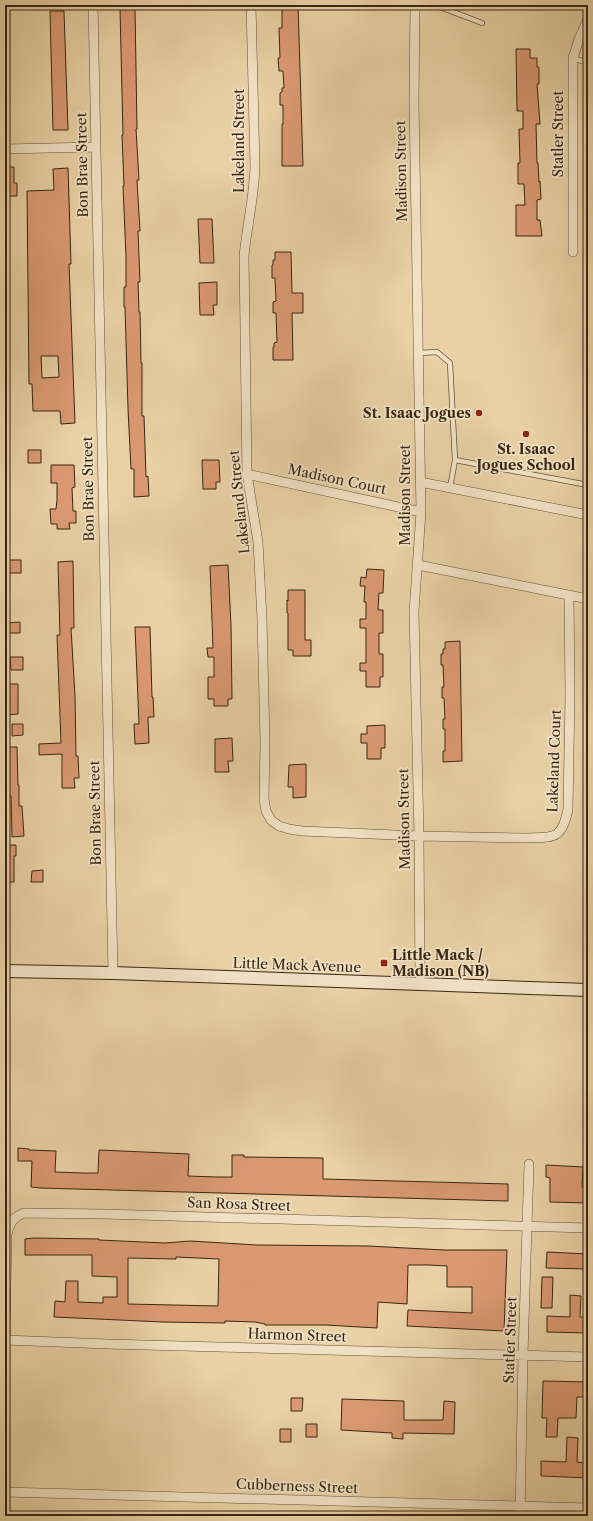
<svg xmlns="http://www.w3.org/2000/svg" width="593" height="1521" viewBox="0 0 593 1521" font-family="'Libre Caslon Text',serif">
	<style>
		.building { fill: #db9972; stroke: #382712; fill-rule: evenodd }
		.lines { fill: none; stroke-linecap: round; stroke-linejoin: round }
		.service-casing { stroke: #645237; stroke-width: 6 }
		.minor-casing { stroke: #645237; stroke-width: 10 }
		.secondary-casing { stroke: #382712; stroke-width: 14 }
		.service { stroke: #f1e1c4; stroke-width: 4.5 }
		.minor { stroke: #f1e1c4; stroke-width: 9 }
		.secondary { stroke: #f1e1c4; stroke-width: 12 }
		.poi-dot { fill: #8f2418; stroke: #f1e1c4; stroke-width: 1.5 }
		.labels { text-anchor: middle; stroke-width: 3.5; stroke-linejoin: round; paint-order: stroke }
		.street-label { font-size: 14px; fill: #382712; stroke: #f1e1c4 }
		.poi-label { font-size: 14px; font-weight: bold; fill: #382712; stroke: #f1e1c4; text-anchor: end }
	</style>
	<rect width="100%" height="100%" fill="#e9d1a5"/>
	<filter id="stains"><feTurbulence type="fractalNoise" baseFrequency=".005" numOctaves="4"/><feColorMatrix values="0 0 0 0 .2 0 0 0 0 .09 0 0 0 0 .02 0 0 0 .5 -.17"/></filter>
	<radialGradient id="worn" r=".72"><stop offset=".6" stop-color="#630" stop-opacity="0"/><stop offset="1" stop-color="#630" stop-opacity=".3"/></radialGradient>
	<!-- building -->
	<path class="building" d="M282,5H298L303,166H282V124H283V105H280V93L282,92V88H284L283,71H279L278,58H280L279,28H282Z
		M120,8H135L137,129H136L139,180H137L140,231H138L140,282H138L139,312H140L141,363H142V416H144L146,477L148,476L149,496L134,497V469H131L128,409L125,307H124V287H126V257L123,186H124L122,135H123Z
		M50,11H64L68,130H53Z
		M516,49H530V58H537V67H539V84H537L540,124H536L537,163H538L539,182L540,181L541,199L537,200V220H540L542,236H516V205H525L524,184H518V163H520L519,129H523V111H517Z
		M5,167H14V183H17V196H5Z
		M68,168L71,264H69L75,423L61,424L60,411H33L32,384H29L27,191L54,190L53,169ZM41,356H58L59,377L42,378Z
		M198,219H212L214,263H200Z
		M275,252H291L292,293H303V313H292L293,360H273V347H274V343L277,342L276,313H273V302L276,301L275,278H272V265H273V260H275Z
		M217,282V305H213L214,315H200L199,283Z
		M28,450H41V463H28Z
		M202,460H219L220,482H216V489H203Z
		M51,465H74L75,487L72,488L73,511H76V523H69L70,529H57V524H51L50,509H56L57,500V483H51Z
		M8,560H21V573H8Z
		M73,561L74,628H71L75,696L76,756H78L79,778H74L75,788H62V754L39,755V744L61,743L57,635H60L58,562Z
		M228,565L231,625L232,699H228V706H214V699H208V677H214V657H208L207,648H213L210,566Z
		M367,569L384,570L383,593H379L378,610H383V633H379V654H383V677H380V687H366V671H360V663H366V628H360V619H366V602H364L365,586H360L361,577L366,578Z
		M288,590H305V640H311V656H293V650H288V613H287V600L288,601Z
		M20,622V633H7V623Z
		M135,627H150L152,697H153L154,717H148L149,743L135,744L134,724H139Z
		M460,641L462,761L443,762V751H445V729H443V719H445L444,698H442V687H444L443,665H441V654H443V649H445V642Z
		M10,657H23V670H11Z
		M5,684H18V714L5,715Z
		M12,724H23V735L12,736Z
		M385,725V748H381V759H367V743H361V734H367V726Z
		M232,738L233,761H228L229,772H215V739Z
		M6,747H17L18,785H19V806H22L24,836L12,837L11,796H8V777H6Z
		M306,764V797L293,798V787H288L289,765Z
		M5,845H16V856H14V882H5Z
		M43,870V882H31L32,871Z
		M18,1148L29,1149V1150L56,1151L55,1172L84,1173H98L99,1150L189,1154L188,1176L217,1177H232V1155H244V1157L323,1158V1179L508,1184V1201L40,1188L31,1187L32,1161H18Z
		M546,1165L583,1167L582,1187L588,1188V1203L550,1202V1178L546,1177Z
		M34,1238L99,1239V1240L165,1243L190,1241L257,1245L368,1246L444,1250H507L504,1331L407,1326L408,1310L472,1313V1287H447V1266L429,1265H408L407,1304L378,1302L377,1328L326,1325H265V1324L255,1322L225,1321V1323L163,1322L54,1317L55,1301L65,1302L66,1281H78V1302L103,1303V1297H117V1277L92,1276V1255H25V1239ZM176,1257L219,1259L218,1306L128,1304V1258L176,1259Z
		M547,1252L588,1254V1269L546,1268Z
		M542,1277H553L552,1308H541Z
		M570,1295L581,1296L580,1317L588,1318V1333L547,1332V1316L570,1317Z
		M543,1381L588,1382V1397H577L576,1418H558L557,1437H546L547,1418H542Z
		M291,1398H303L302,1411H291Z
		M342,1399L404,1401V1420H443L444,1401L455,1402L454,1434L403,1433V1439L392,1438V1433L341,1430Z
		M306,1424H317V1437H306Z
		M280,1429H291V1442H280Z
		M567,1437L578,1438L577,1462L588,1463V1478L541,1476V1461L566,1462Z"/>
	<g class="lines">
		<!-- service casing -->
		<g class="service-casing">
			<path id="service" d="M435,5L482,23
				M573,58L588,63
				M418,353L437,352L450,363L455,460L588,485
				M450,488L455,460"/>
		</g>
		<!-- minor casing -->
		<g class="minor-casing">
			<path id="minor" d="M93,5L113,973
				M251,5L255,167C254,197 247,226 244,256L247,474L258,542L262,619L265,742L264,799L266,811L271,820L279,826L289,829L302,831L419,836L524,838C553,837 562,841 568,809L570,694L569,595
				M415,5L414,101L421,512L414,612L419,836L420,984
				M5,149L95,147
				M573,252V58L579,39L588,19
				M247,474L421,512
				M420,482L588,515
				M418,565L588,599
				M5,1340L7,1235C9,1224 13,1217 24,1213L104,1214L588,1228
				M5,1340L107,1344L588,1357
				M5,1492L588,1508
				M520,1516L523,1355L529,1164"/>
		</g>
		<!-- secondary casing -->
		<g class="secondary-casing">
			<path id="secondary" d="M5,971L113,973L588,990"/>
		</g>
		<!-- service -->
		<use href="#service" class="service"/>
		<!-- minor -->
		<use href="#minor" class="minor"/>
		<!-- secondary -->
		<use href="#secondary" class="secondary"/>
	</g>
	<!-- markers -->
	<g class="poi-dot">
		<circle cx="479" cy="413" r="4"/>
		<circle cx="526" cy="434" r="4"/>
		<rect x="380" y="959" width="8" height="8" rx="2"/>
	</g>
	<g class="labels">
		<!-- street labels -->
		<g class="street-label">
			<text transform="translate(558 134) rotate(-90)" y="5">Statler Street</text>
			<text transform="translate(239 141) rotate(-90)" y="5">Lakeland Street</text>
			<text transform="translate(82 165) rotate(-91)" y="5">Bon Brae Street</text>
			<text transform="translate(401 171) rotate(-91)" y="5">Madison Street</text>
			<text transform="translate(337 479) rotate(12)" y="5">Madison Court</text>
			<text transform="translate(88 489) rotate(-91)" y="5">Bon Brae Street</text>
			<text transform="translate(405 495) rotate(-90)" y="5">Madison Street</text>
			<text transform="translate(239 502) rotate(-96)" y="5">Lakeland Street</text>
			<text transform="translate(554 761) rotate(-88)" y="5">Lakeland Court</text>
			<text transform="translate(95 813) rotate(-91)" y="5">Bon Brae Street</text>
			<text transform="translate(404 819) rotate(-91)" y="5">Madison Street</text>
			<text transform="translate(297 965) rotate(2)" y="5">Little Mack Avenue</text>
			<text transform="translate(239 1204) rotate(2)" y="5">San Rosa Street</text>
			<text transform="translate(297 1335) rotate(2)" y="5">Harmon Street</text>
			<text transform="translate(510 1340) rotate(-88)" y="5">Statler Street</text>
			<text transform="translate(297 1486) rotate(2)" y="5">Cubberness Street</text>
		</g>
		<!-- poi labels -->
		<g class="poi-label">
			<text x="471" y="418">St. Isaac Jogues</text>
			<text x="526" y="454" text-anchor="middle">St. Isaac<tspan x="526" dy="16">Jogues School</tspan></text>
			<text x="392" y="960" text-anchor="start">Little Mack /<tspan x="392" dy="16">Madison (NB)</tspan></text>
		</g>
	</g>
	<!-- margin -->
	<rect width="593" height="1521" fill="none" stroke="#e9d1a5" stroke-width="20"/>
	<rect x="6" y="6" width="581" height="1509" fill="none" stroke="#382712" stroke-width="2"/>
	<rect x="10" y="10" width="573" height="1501" fill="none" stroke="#382712"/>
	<rect width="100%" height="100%" filter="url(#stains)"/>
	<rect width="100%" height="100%" fill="url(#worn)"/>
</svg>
